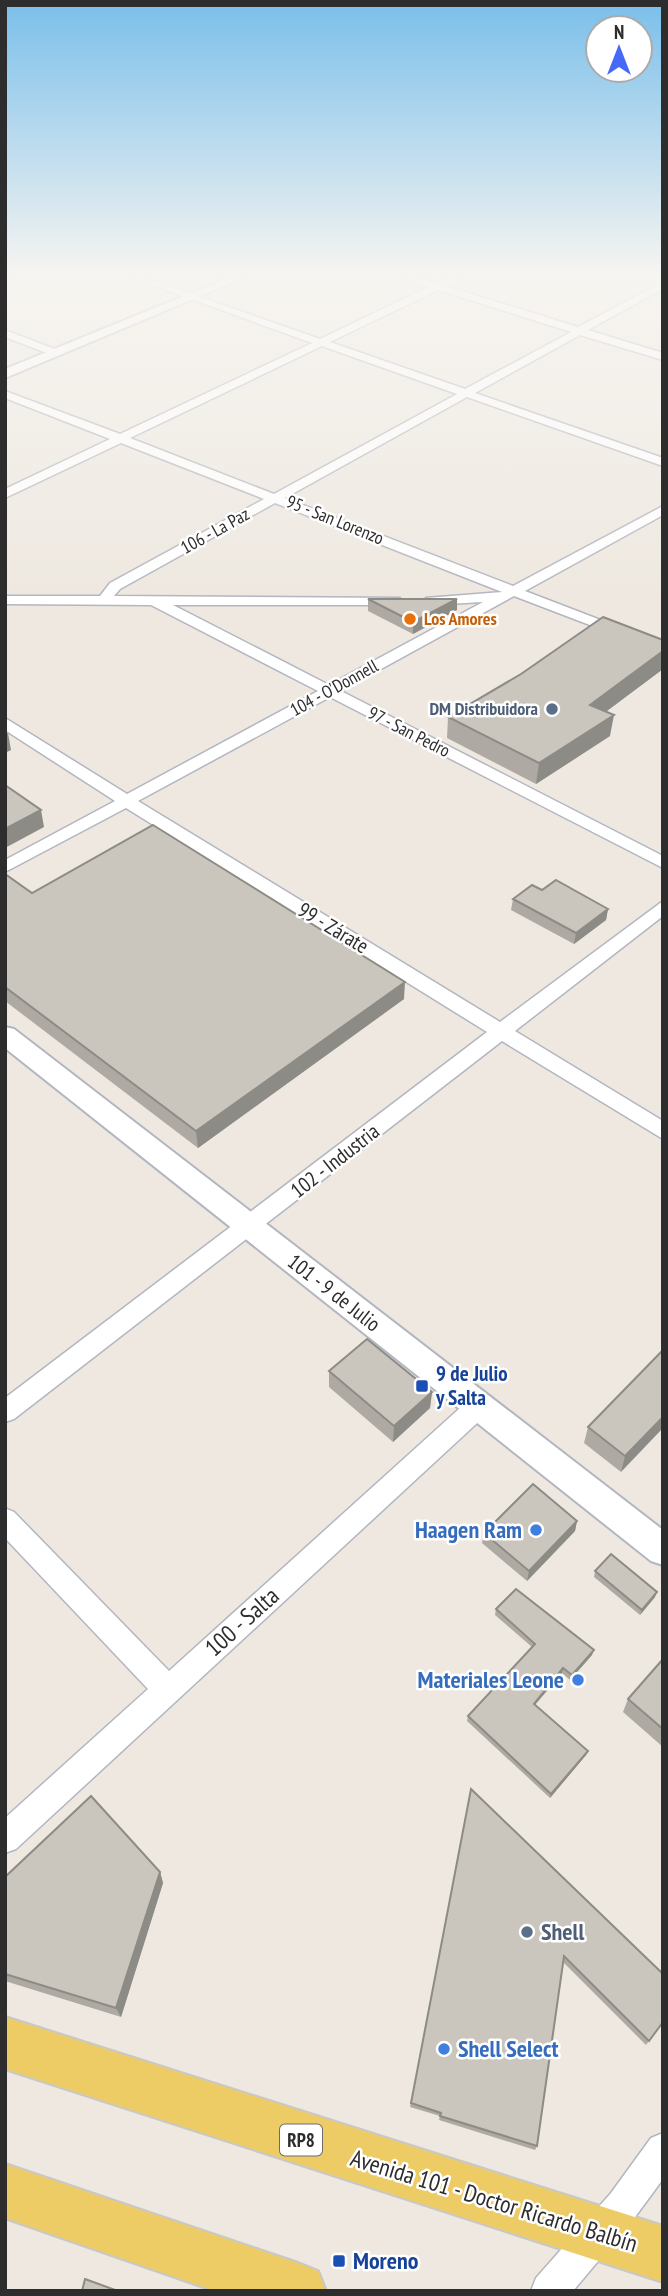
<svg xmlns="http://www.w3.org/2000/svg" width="668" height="2296" viewBox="0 0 668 2296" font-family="'PT Sans Narrow',sans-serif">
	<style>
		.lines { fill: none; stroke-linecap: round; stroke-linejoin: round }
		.minor-casing { stroke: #b3b6c0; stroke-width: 3 }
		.tertiary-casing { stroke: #b3b6c0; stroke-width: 4 }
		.primary-casing { stroke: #c8c8c8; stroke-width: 4 }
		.minor { fill: #fff; fill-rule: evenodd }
		.tertiary { fill: #fff; fill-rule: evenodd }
		.primary { fill: #eecc65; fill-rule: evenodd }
		.wall { fill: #aeaaa3 }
		.shaded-wall { fill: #8d8b85 }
		.building { fill: #cac6be; stroke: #8d8b85; stroke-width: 2 }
		.food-dot { fill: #e8710a; stroke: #fff; stroke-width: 2.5 }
		.service-dot { fill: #5c6f8a; stroke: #fff; stroke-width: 2.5 }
		.transit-dot { fill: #1a4fb4; stroke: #fff; stroke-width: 2.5 }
		.shop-dot { fill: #3f7fe0; stroke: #fff; stroke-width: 2.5 }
		.labels { text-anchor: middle; stroke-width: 5; stroke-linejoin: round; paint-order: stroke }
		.far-street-label { font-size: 18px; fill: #2d2d2d; stroke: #fff }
		.far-food-label { font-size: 18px; font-weight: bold; fill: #c56008; stroke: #fff; text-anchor: start }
		.far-service-label { font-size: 18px; font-weight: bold; fill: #4e5e75; stroke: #fff; text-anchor: end }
		.shield { fill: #fff; stroke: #6c6c6c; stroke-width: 2 }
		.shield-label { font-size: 19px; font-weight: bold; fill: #2d2d2d }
		.street-label { font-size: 21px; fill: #2d2d2d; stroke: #fff }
		.transit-label { font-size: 21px; font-weight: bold; fill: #164399; stroke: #fff; text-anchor: start }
		.near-shop-label { font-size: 24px; font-weight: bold; fill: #366cbe; stroke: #fff; text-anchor: end }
		.near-street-label { font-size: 24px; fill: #2d2d2d; stroke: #fff }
		.near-service-label { font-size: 24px; font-weight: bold; fill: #4e5e75; stroke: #fff; text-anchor: start }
		.near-transit-label { font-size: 24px; font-weight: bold; fill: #164399; stroke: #fff; text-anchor: start }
	</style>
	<rect width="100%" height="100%" fill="#eee8e0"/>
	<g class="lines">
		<!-- minor casing -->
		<g class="minor-casing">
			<path id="minor" d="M5,276H18L5,281Z
				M128,276H140L320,339L428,287L399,276H411L436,283L452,276H463L446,286L578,327L663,282V289L588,330L663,353V360L580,335L475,393L663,458V466L467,397L285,498L513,586L663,506V515L525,591L663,644V653L514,596L341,691L663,856V868L330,697L138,801L500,1022L663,901V916L515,1031L663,1121V1139L502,1041L14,1419L5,1422V1398L487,1032L126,808L5,872V860L115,801L5,730V718L127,794L318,691L151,605L5,604V596H100L110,583L264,499L121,443L5,498V489L110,439L5,398V391L120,434L312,343ZM438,290L571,332L465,389L330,342ZM322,346L457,394L274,494L130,438ZM275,503L502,592L426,598L424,601L431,605L483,602L329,685L173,605H395L402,601L400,598L114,596L120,589Z
				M5,330L60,351L61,353L52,355L5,337Z
				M479,1395L488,1399L491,1406L488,1413L16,1849L5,1853V1818L148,1689L5,1538V1508L14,1512L169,1671L470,1399Z
				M663,2133V2179L635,2217L573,2291H531L536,2278L611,2193L651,2138Z"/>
		</g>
		<!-- tertiary casing -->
		<g class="tertiary-casing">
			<path id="tertiary" d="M233,276H248L5,378V369Z
				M5,1027L14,1029L663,1530V1565L651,1561L5,1048Z"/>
		</g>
		<!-- primary casing -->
		<g class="primary-casing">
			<path id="primary" d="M5,2017L663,2226V2282L5,2069Z
				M5,2164L298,2263L318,2271L326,2291H215L5,2218Z"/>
		</g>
		<!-- minor -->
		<use href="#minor" class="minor"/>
		<!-- tertiary -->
		<use href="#tertiary" class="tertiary"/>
		<!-- primary -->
		<use href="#primary" class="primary"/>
	</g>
	<!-- wall -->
	<path class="wall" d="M368,599L457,610L413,634L368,611Z
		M663,669L605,712L610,736L536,784L447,738L448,717Z
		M5,874L32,893L404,999L198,1148L5,1001Z
		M542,890L608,909L606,920L574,944L511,910L513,899Z
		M663,1350L621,1472L584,1443L588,1427Z
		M329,1371L432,1392L430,1408L393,1442L329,1387Z
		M577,1521L575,1531L527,1581L482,1543L484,1533Z
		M595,1571L655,1597L640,1615L594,1577Z
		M496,1609L592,1655L570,1680L562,1673L535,1705L586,1755L550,1798L467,1721L468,1716L532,1647L495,1615Z
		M663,1659V1747L623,1712L628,1699Z
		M471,1789L663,2022L646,2045L563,1962L537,2146L535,2150L439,2120L440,2116L410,2107Z
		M160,1872L163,1883L121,2017L5,1981V1877Z"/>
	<!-- shaded-wall -->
	<path class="shaded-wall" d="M457,599V610L413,634V622Z
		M663,651V669L587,726L590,705Z
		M614,715L610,736L536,784L539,763Z
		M8,733L11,750L5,753V735Z
		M41,810L44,827L5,848V829Z
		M608,909L606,920L574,944L576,933Z
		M405,982L404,999L198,1148L196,1131Z
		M432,1392L430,1408L393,1442L394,1426Z
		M663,1417V1428L621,1472L625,1456Z
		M577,1521L575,1531L527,1581L529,1571Z
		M657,1592L655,1597L640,1615L642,1610Z
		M594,1650L592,1655L570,1680L572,1675Z
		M563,1668L562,1673L532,1708L534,1704Z
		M588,1751L586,1755L550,1798L551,1794Z
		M160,1872L163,1883L121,2017L116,2008Z"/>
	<!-- building -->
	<path class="building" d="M368,599H457L413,622Z
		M603,617L663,640V651L590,705L614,715L539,763L448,717L521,674Z
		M5,785L41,810L5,829Z
		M153,825L405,982L196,1131L5,987V874L32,893Z
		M556,880L608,909L576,933L513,899L532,885L542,890Z
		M367,1339L432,1392L394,1426L329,1371Z
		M663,1350V1417L625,1456L588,1427Z
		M533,1484L577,1521L529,1571L484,1533Z
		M611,1554L657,1592L642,1610L595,1571Z
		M516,1589L594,1650L572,1675L563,1668L534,1704L588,1751L551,1794L468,1716L535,1644L496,1609Z
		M663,1659V1729L628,1699Z
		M471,1789L663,1974V2022L649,2041L564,1956L537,2146L440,2116L441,2113L411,2103Z
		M91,1796L160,1872L116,2008L5,1974V1877Z
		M85,2279L118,2291H82Z"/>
	<!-- sky -->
	<linearGradient id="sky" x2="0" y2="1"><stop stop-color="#7abfea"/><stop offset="0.46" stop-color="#f7f5f1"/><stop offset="1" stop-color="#f7f5f1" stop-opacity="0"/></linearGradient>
	<rect width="668" height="597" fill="url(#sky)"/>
	<!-- markers -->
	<circle class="food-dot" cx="410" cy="619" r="7"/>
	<g class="service-dot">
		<circle cx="552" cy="709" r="7"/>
		<circle cx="527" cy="1932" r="7"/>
	</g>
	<g class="transit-dot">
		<rect x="415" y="1379" width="14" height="14" rx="3.5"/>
		<rect x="332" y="2254" width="14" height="14" rx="3.5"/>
	</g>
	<g class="shop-dot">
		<circle cx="536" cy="1530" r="7"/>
		<circle cx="578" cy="1680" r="7"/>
		<circle cx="444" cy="2049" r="7"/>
	</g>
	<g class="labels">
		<!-- far-street labels -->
		<g class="far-street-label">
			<text transform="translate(335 520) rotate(22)" y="6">95 - San Lorenzo</text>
			<text transform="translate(215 531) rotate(-29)" y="6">106 - La Paz</text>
			<text transform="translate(334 688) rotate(-29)" y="6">104 - O'Donnell</text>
			<text transform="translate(409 732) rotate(27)" y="6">97 - San Pedro</text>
		</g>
		<!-- far-food labels -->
		<g class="far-food-label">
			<text x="424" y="625">Los Amores</text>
		</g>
		<!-- far-service labels -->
		<g class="far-service-label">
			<text x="538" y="715">DM Distribuidora</text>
		</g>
		<!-- shield labels -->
		<rect class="shield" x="280" y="2124.5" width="42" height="31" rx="5"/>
		<g class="shield-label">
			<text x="301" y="2147">RP8</text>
		</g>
		<!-- street labels -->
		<g class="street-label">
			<text transform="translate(333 928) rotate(31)" y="7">99 - Zárate</text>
			<text transform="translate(335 1161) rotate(-38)" y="7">102 - Industria</text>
			<text transform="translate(334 1293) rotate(38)" y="7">101 - 9 de Julio</text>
		</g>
		<!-- transit labels -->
		<g class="transit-label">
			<text x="436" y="1381">9 de Julio<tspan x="436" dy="24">y Salta</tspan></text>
		</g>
		<!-- near-shop labels -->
		<g class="near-shop-label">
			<text x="522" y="1538">Haagen Ram</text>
			<text x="564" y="1688">Materiales Leone</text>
			<text x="458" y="2057" text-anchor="start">Shell Select</text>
		</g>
		<!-- near-street labels -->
		<g class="near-street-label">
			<text transform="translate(242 1622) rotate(-42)" y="8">100 - Salta</text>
			<text transform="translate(494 2201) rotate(17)" y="8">Avenida 101 - Doctor Ricardo Balbín</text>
		</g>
		<!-- near-service labels -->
		<g class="near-service-label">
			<text x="541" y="1940">Shell</text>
		</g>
		<!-- near-transit labels -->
		<g class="near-transit-label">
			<text x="353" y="2269">Moreno</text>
		</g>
	</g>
	<!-- border -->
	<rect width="668" height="2296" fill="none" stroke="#2d2d2d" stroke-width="14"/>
	<!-- north arrow -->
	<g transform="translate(619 49)"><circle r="33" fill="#ffffff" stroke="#ababab" stroke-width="2"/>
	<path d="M0-5L12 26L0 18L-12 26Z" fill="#4568f6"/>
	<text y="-10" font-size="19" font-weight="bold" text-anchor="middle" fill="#2d2d2d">N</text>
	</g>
</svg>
